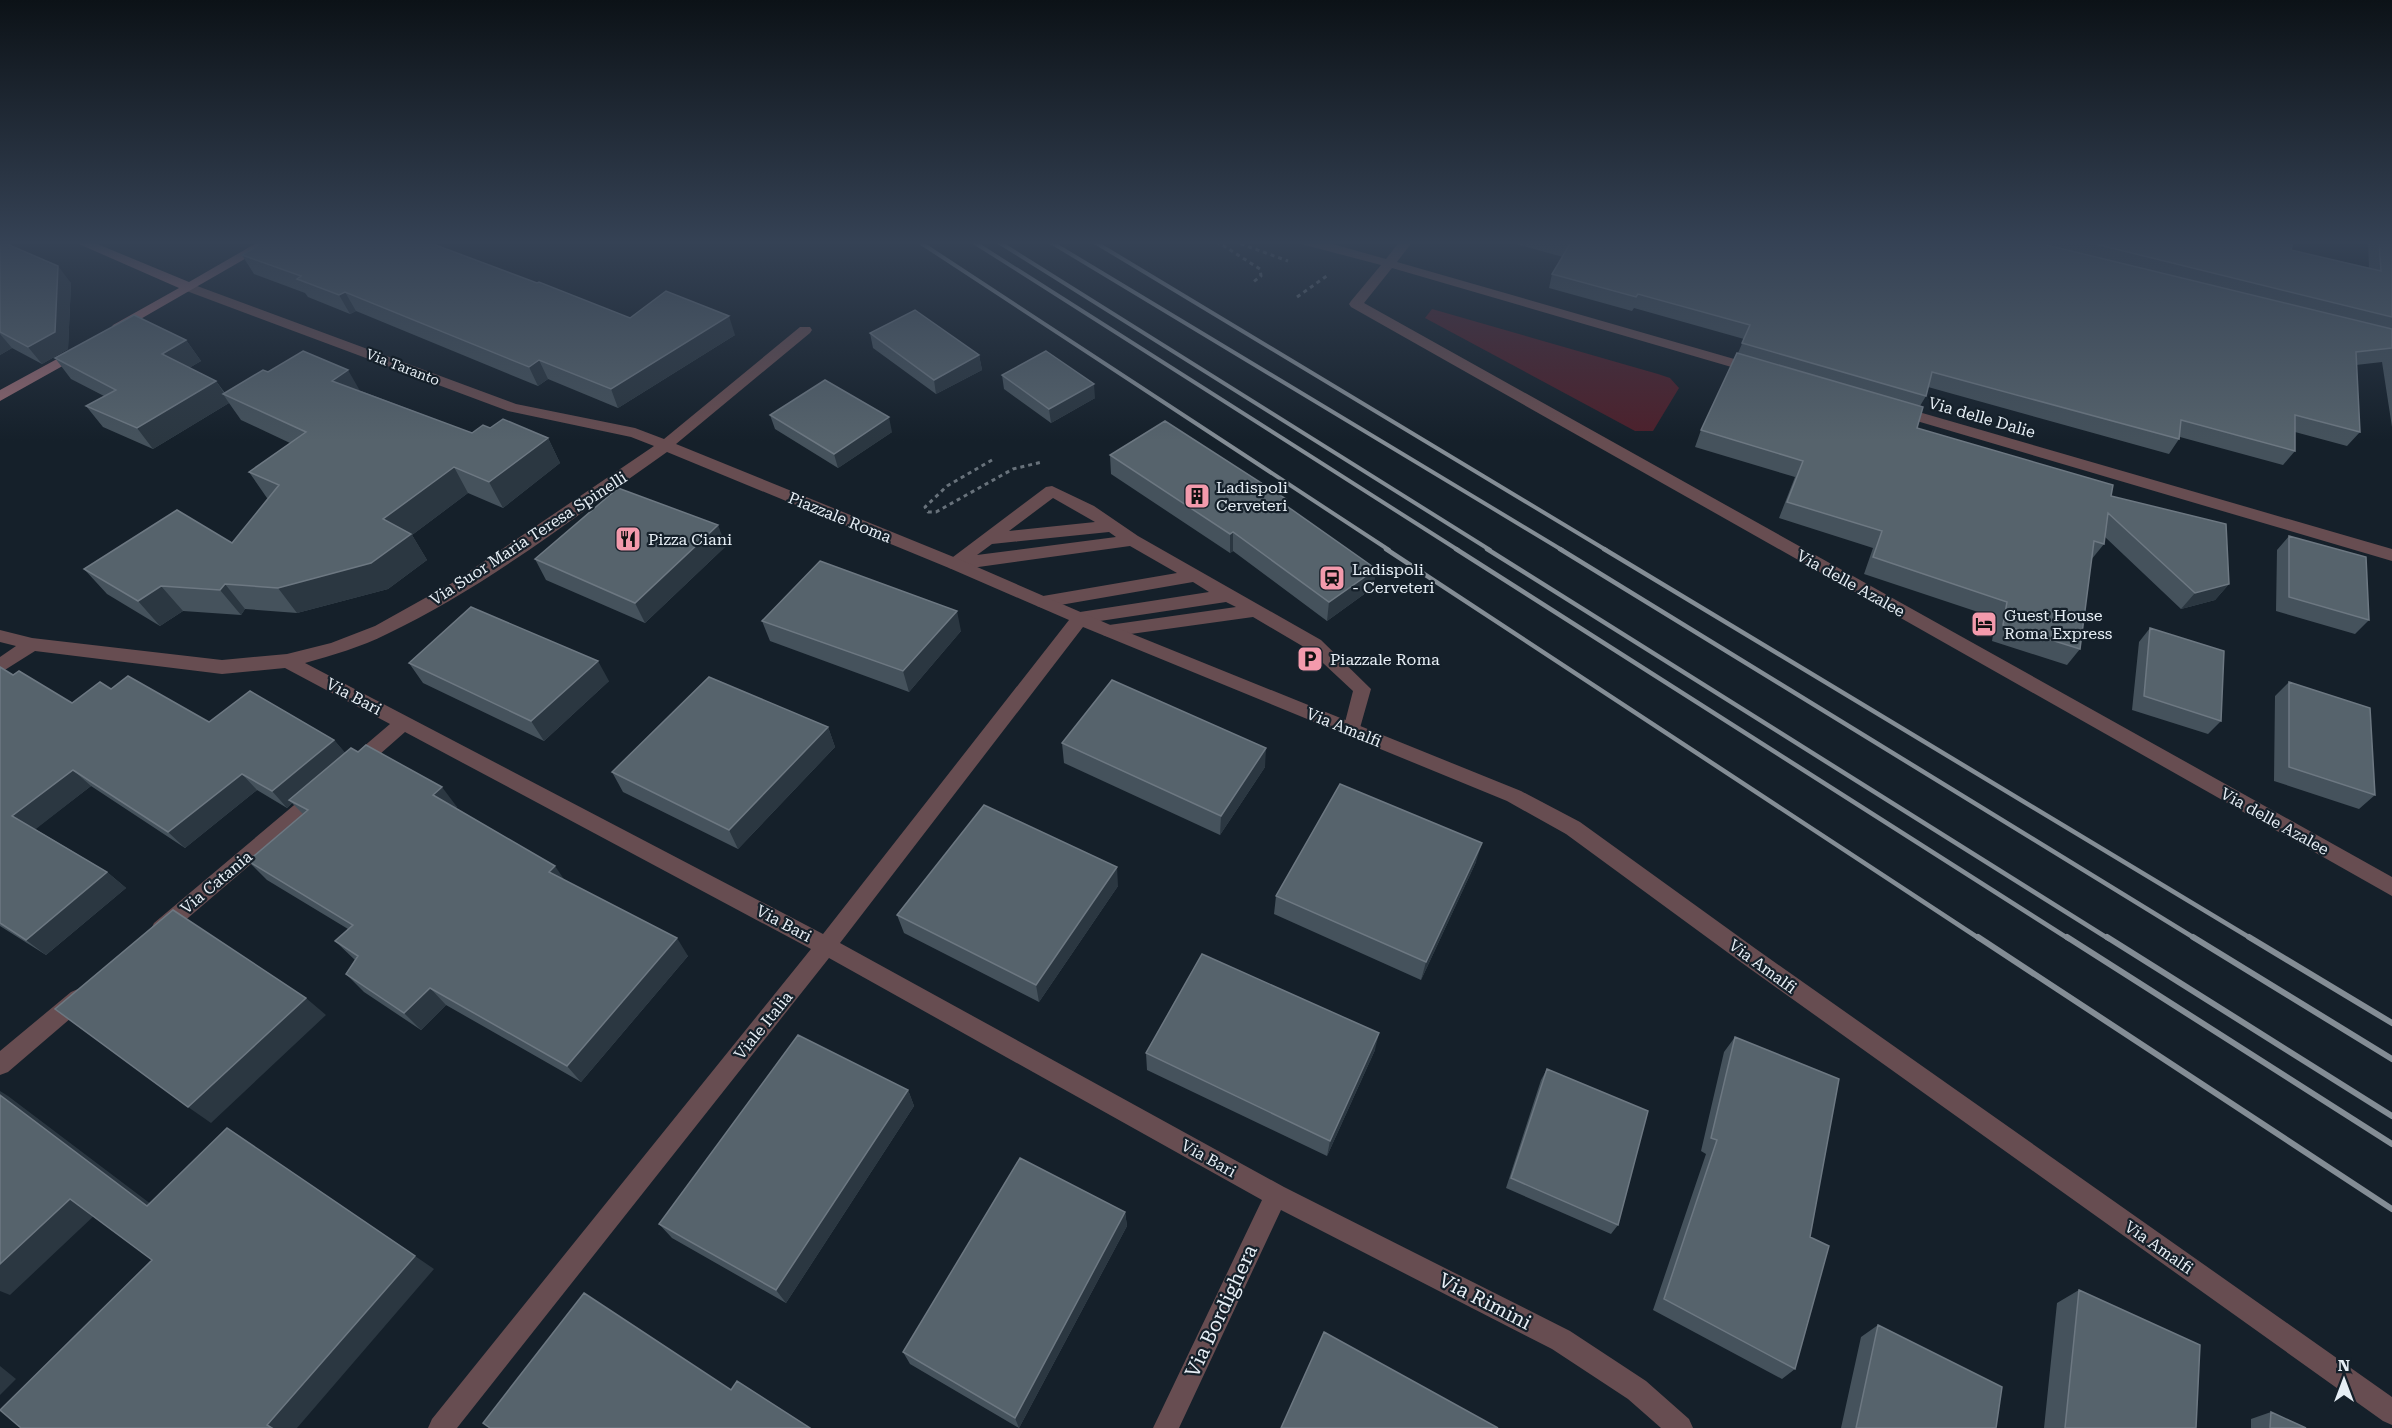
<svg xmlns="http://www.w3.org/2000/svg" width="2392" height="1428" viewBox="0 0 2392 1428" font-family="'Roboto Serif',serif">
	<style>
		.green { fill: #4d202b }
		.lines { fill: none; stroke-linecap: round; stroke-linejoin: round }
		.path { stroke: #68727b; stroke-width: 3; stroke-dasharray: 4 4; stroke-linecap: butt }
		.lane { fill: #674d51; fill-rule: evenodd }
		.street { fill: #674d51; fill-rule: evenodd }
		.secondary { fill: #90666e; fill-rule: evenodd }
		.rail-far2 { stroke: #848d95; stroke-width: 4 }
		.rail-far1 { stroke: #848d95; stroke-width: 4.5 }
		.rail { stroke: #848d95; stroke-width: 6 }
		.wall { fill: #45525c }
		.shaded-wall { fill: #2b3741 }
		.building { fill: #56636c; stroke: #6d7882; stroke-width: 1.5 }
		.labels { text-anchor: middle; stroke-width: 4.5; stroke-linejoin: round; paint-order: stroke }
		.far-street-label { font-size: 14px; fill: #e6eef5; stroke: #15202a }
		.street-label { font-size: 16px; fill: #e6eef5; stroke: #15202a }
		.poi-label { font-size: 16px; fill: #e6eef5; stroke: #15202a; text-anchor: start }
		.near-street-label { font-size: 20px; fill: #e6eef5; stroke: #15202a }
	</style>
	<rect width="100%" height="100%" fill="#15202a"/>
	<!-- green -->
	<path class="green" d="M1432,309L1658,374L1670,378L1679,388L1653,431H1635L1425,318Z"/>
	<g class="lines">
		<!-- path -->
		<path class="path" d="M1216,241L1260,269L1261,276L1252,283
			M1233,241L1288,261
			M1297,297L1328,275
			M992,460L947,486L925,507L928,512H936L1013,469L1042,462"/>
		<!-- lane -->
		<path class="lane" d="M1052,486L1094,506L1138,536L1321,640L1371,689L1358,735L1352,737L1346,735L1343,730L1353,691L1309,650L1253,617L1109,637L1103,635L1100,631L1103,627L1109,625L1236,607L1226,602L1080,624L1074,622L1072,618L1074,614L1080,612L1209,592L1193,582L1043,608L1037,606L1035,602L1037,598L1043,596L1177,573L1130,546L957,570L949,568L947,564L949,560L1046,487ZM1053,498L1095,522L1009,531ZM1109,532L1116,537L977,555L992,544Z"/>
		<!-- street -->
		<path class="street" d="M1300,241H1322L1386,259L1400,241H1413L1397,262L1762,367L1764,370L1762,373H1752L1392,268L1364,303L2392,877V896L1351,307L1349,304L1351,301L1381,265L1301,244Z
			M189,283L516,404L635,428L664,439L800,327H810L812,330L810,333L676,444L961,560L1115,627L1521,791L1580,822L1756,949L2392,1397V1425L2383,1421L1742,963L1566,834L1507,801L1083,627L840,943L1284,1187L1570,1331L1646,1381L1689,1419L1693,1428H1661L1628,1399L1552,1349L1281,1210L1179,1428H1153L1262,1200L829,958L457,1428H428L432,1419L811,949L405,732L363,769L356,771L349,769L347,764L349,759L390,724L285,668L222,674L35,651L0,673V657L16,646L0,642V630L32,638L222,660L287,654L331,643L375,626L452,583L654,446L631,437L508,411L184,290L182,287L184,284ZM667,452L949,568L1069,620L823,934L305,663C333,655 361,647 387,634C485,588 578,514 667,452Z
			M1898,406L2392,549V561L1893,414L1891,411Z
			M319,787L326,790L328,795L326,800L168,935L161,938L154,935L151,929L154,923L312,790Z
			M78,989L85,992L89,999L85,1006L8,1072L0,1075V1051L71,992Z"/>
		<!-- secondary -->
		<path class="secondary" d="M72,241H90L189,282L260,241H276L118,332L113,331L111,328L113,325L179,288Z
			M79,347L84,348L86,351L84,354L0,401V390Z"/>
		<!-- rail-far2 -->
		<path class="rail-far2" d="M918,241L1389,550
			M972,241L1458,550
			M997,241L1490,550
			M1049,241L1562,550
			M1093,241L1606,550"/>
		<!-- rail-far1 -->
		<path class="rail-far1" d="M1386,549L1980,939
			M1456,549L2069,939
			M1487,549L2109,939
			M1560,549L2196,939
			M1604,549L2252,939"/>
		<!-- rail -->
		<path class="rail" d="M1978,937L2392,1209
			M2067,937L2392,1144
			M2107,937L2392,1116
			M2193,937L2392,1059
			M2249,937L2392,1023"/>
	</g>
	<!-- wall -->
	<path class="wall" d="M0,241L71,283L68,349L42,364L12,348L0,355Z
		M1505,241H2293L2291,250L2369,268L2368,241H2392V427L2382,362L2356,365L2360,432L2347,446L2295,432V451L2283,465L2180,437L2179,439L2169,454L1928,387L1926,396L1920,406L1917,428L2111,496L2229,584L2215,600L2181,609L2105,537L2104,544L2091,560L2080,649L2067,665L1992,641L1996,618L1864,574L1873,548L1779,518L1795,477L1695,447L1701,430L1738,353L1744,339L1634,308L1632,311L1549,288L1552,274L1563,257Z
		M242,255L630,318L735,335L618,408L548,379L538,386L356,311L350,314L308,297L305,293L254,274Z
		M870,333L979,355L982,370L936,394L873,348Z
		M186,340L201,361L189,368L216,381L225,393L268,372L361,391L472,433L490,428L548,438L560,463L503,508L468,493L412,535L427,560L388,589L297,613L245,609L241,615L183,611L160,626L107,594L84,569L232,543L269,499L267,498L249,472L290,443L241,420L229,403L153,449L103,427L86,406L104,396L71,379L55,358Z
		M1002,375L1095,398L1051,423L1004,389Z
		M770,415L892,432L838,468L775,429Z
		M1110,455L1286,499L1285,505L1374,587L1327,621L1233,551L1230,553L1111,474Z
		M2289,536L2369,620L2355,634L2276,611L2277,550Z
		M726,546L645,623L546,580L535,559Z
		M762,621L961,631L909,692L770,641Z
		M2150,628L2221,721L2208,734L2132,710L2139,642Z
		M409,663L609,681L544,741L423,683Z
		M0,667L13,675L72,703L111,689L209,722L334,740L345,753L457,807L455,808L564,880L688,956L581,1082L446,1005L421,1030L364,992L346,974L355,960L335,941L348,929L267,880L248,861L303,814L292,803L287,808L257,790L185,848L91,786L35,829L107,872L126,888L46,955L0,926Z
		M2289,682L2375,795L2359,809L2274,781L2275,696Z
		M828,727L835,747L738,849L623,792L612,772Z
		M1062,743L1265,767L1220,835L1064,763Z
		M1476,862L1421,980L1274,914L1276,896Z
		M1118,886L1039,1002L904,933L897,915Z
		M1735,1037L1795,1369L1782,1379L1653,1310L1706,1154L1701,1151L1724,1052Z
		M1375,1050L1327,1156L1147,1070L1146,1053Z
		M1547,1069L1618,1225L1611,1234L1506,1188L1541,1080Z
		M908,1090L914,1106L786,1303L672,1238L659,1224Z
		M1125,1212L1127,1226L1019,1428L910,1364L903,1352Z
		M2079,1290L2196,1428H2044L2057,1303Z
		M1878,1325L1996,1428H1841L1861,1337Z
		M2271,1412L2306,1428H2251V1419Z"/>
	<!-- shaded-wall -->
	<path class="shaded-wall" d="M58,266L71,283L68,349L42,364L28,347Z
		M345,292L356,311L350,314L339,295Z
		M729,316L735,335L618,408L611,389Z
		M0,334L12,348L0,355Z
		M186,340L201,361L177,375L162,354Z
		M979,355L982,370L936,394L934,380Z
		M539,360L548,379L538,386L529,367Z
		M348,370L363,396L332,381Z
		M216,381L226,396L223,394L229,403L153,449L137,428Z
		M1094,384L1095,398L1051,423L1049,409Z
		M889,417L892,432L838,468L834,454Z
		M548,438L560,463L503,508L489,482Z
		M454,467L468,493L412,535L427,560L388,589L297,613L278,588L383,519Z
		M718,525L726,546L645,623L635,603Z
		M1233,532V551L1230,553V534Z
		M1376,569L1374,587L1327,621L1329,602Z
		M225,584L245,609L241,615L220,590Z
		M2229,584L2215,600L2181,609L2195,593Z
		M161,586L183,611L160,626L138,601Z
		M957,611L961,631L909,692L903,671Z
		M598,661L609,681L544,741L531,721Z
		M828,727L835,747L738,849L729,830Z
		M334,740L348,756L289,800L292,803L287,808L272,791Z
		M1266,748L1265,767L1220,835L1221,816Z
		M73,770L91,786L32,832L12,816Z
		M242,774L257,790L185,848L168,832Z
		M442,787L457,807L448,815L433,795Z
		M1482,843L1476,862L1421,980L1426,962Z
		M555,866L568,885L549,872Z
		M1117,867L1118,886L1039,1002L1036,985Z
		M107,872L126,888L46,955L26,940Z
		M677,938L688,956L581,1082L567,1066Z
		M430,988L446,1005L421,1030L404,1013Z
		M306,998L326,1015L211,1123L188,1107Z
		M1379,1033L1375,1050L1327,1156L1330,1141Z
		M908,1090L914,1106L786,1303L776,1290Z
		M0,1091L8,1096L172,1220L147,1206L0,1095Z
		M70,1199L97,1213L10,1295L0,1291V1264Z
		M1125,1212L1127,1226L1019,1428L1015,1418Z
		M415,1256L434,1269L297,1428H272L267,1425Z
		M0,1366L16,1379L0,1395Z"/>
	<!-- building -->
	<path class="building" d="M0,241L58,266L55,332L28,347L0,332Z
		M266,241H425L537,283L539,282L630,318L666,291L729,316L611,389L539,360L529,367L345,292L339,295L297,279L301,276L242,255Z
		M1562,241H2030L2392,329V348L2356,352L2360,432L2295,415V451L2181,420L2179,439L1932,372L1926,396L1742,343L1750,325L1638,294L1636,297L1552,274L1570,244Z
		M2083,241H2293L2291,250L2381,271L2379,241H2392V317Z
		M915,310L979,355L934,380L870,333Z
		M134,315L186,340L162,354L216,381L137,428L86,406L116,390L55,358Z
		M303,351L348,370L332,381L472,433L483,425L490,428L503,419L548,438L489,482L454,467L383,519L411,534L371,563L278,588L225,584L220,590L161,586L138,601L84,569L177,510L232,543L279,485L249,472L306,432L223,394L263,370L268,372Z
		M1046,351L1094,384L1049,409L1002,375Z
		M1737,353L1923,407L1917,428L2113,485L2111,496L2226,524L2229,584L2195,593L2108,513L2104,544L2094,541L2080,649L2003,625L2007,602L1873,557L1882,531L1787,502L1803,461L1701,430Z
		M825,380L889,417L834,454L770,415Z
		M1165,421L1286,499L1281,502L1376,569L1329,602L1233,532L1230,534L1110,455Z
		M618,488L718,525L635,603L535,559Z
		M2289,536L2366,557L2369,620L2289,597Z
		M820,561L957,611L903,671L762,621Z
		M471,607L598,661L531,721L409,663Z
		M2150,628L2224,651L2221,721L2144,696Z
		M0,667L13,675L19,671L72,703L100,682L111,689L128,676L209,722L250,691L334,740L272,791L242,774L168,832L73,770L12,816L107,872L26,940L0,923Z
		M709,677L828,727L729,830L612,772Z
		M1112,680L1266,748L1221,816L1062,743Z
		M2289,682L2370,708L2375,795L2289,767Z
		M366,745L442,787L433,795L555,866L549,872L677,938L567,1066L430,988L404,1013L346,974L358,956L335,941L353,925L248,861L308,810L289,800L351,748L358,752Z
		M1340,784L1482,843L1426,962L1276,896Z
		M984,805L1117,867L1036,985L897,915Z
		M173,910L306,998L188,1107L55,1009Z
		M1202,954L1379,1033L1330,1141L1146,1053Z
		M798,1035L908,1090L776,1290L659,1224Z
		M1735,1037L1839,1079L1810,1237L1829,1246L1795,1369L1664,1299L1717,1140L1711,1138Z
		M1547,1069L1648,1111L1618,1225L1511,1178Z
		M0,1095L147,1206L227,1128L415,1256L267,1425L272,1428H21L0,1410L152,1260L70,1199L0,1264Z
		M1020,1158L1125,1212L1015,1418L903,1352Z
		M2079,1290L2200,1345L2196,1428H2065Z
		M584,1293L731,1390L737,1381L810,1428H490L483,1423Z
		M1878,1325L2002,1387L1996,1428H1856Z
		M1324,1332L1498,1428H1281Z
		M2271,1412L2306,1428H2270Z"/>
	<!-- sky -->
	<linearGradient id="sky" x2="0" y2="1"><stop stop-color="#0c1217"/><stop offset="0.55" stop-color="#354255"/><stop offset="1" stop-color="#354255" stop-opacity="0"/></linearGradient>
	<rect width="2392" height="441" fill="url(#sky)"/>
	<!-- icons -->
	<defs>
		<g id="building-square" transform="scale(1.35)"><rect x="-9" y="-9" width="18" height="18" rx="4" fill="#f39aac" stroke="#15202a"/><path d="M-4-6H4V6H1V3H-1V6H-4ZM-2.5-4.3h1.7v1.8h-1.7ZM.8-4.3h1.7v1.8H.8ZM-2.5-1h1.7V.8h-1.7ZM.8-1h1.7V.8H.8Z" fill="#111"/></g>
		<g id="restaurant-square" transform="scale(1.35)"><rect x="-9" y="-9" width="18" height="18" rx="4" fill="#f39aac" stroke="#15202a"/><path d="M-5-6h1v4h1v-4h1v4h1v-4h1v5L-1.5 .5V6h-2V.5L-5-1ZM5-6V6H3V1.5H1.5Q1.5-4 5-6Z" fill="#111"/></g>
		<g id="station-square" transform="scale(1.35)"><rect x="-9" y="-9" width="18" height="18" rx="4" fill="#f39aac" stroke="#15202a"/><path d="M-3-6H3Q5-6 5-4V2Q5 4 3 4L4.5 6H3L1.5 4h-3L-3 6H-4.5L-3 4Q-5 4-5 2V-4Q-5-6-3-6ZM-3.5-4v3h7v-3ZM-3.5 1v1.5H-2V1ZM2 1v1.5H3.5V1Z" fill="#111"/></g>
		<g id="hotel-square" transform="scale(1.35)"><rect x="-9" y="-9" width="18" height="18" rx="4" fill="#f39aac" stroke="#15202a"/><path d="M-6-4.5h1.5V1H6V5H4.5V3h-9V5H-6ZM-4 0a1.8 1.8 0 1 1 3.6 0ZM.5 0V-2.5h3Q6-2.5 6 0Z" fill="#111"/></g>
		<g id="parking-square" transform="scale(1.35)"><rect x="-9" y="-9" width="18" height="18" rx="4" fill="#f39aac" stroke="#15202a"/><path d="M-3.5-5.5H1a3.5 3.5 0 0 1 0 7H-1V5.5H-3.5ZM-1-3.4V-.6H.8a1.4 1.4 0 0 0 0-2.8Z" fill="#111"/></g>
	</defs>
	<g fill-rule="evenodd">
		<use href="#building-square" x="1197" y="496"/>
		<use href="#restaurant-square" x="628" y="539"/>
		<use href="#station-square" x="1332" y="578"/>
		<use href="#hotel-square" x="1984" y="624"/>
		<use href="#parking-square" x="1310" y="659"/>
	</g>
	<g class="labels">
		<!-- far-street labels -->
		<g class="far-street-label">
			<text transform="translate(403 367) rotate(21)" y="5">Via Taranto</text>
		</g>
		<!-- street labels -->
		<g class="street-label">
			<text transform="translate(1982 417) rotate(16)" y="6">Via delle Dalie</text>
			<text transform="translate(840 517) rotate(22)" y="6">Piazzale Roma</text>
			<text transform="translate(528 538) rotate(-33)" y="6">Via Suor Maria Teresa Spinelli</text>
			<text transform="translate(1851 583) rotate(29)" y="6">Via delle Azalee</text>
			<text transform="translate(354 696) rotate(28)" y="6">Via Bari</text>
			<text transform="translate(1344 727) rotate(22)" y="6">Via Amalfi</text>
			<text transform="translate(2275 821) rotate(29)" y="6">Via delle Azalee</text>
			<text transform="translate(216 882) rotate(-40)" y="6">Via Catania</text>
			<text transform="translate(784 923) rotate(28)" y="6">Via Bari</text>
			<text transform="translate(1763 966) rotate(36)" y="6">Via Amalfi</text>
			<text transform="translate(763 1025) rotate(-51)" y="6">Viale Italia</text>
			<text transform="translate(1209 1158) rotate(29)" y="6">Via Bari</text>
			<text transform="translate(2159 1247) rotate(35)" y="6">Via Amalfi</text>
		</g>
		<!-- poi labels -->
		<g class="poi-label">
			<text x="1216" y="493">Ladispoli<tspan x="1216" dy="18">Cerveteri</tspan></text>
			<text x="648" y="545">Pizza Ciani</text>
			<text x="1352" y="575">Ladispoli<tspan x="1352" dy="18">- Cerveteri</tspan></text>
			<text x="2004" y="621">Guest House<tspan x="2004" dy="18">Roma Express</tspan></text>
			<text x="1330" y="665">Piazzale Roma</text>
		</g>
		<!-- near-street labels -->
		<g class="near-street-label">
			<text transform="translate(1485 1301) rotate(27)" y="7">Via Rimini</text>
			<text transform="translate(1221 1311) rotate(-65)" y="7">Via Bordighera</text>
		</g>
	</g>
	<!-- north arrow -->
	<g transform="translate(2344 1380)" stroke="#15202a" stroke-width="4.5" paint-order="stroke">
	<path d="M0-4.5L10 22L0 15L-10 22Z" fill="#e6eef5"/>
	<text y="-9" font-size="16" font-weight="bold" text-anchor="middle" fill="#e6eef5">N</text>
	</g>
</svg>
